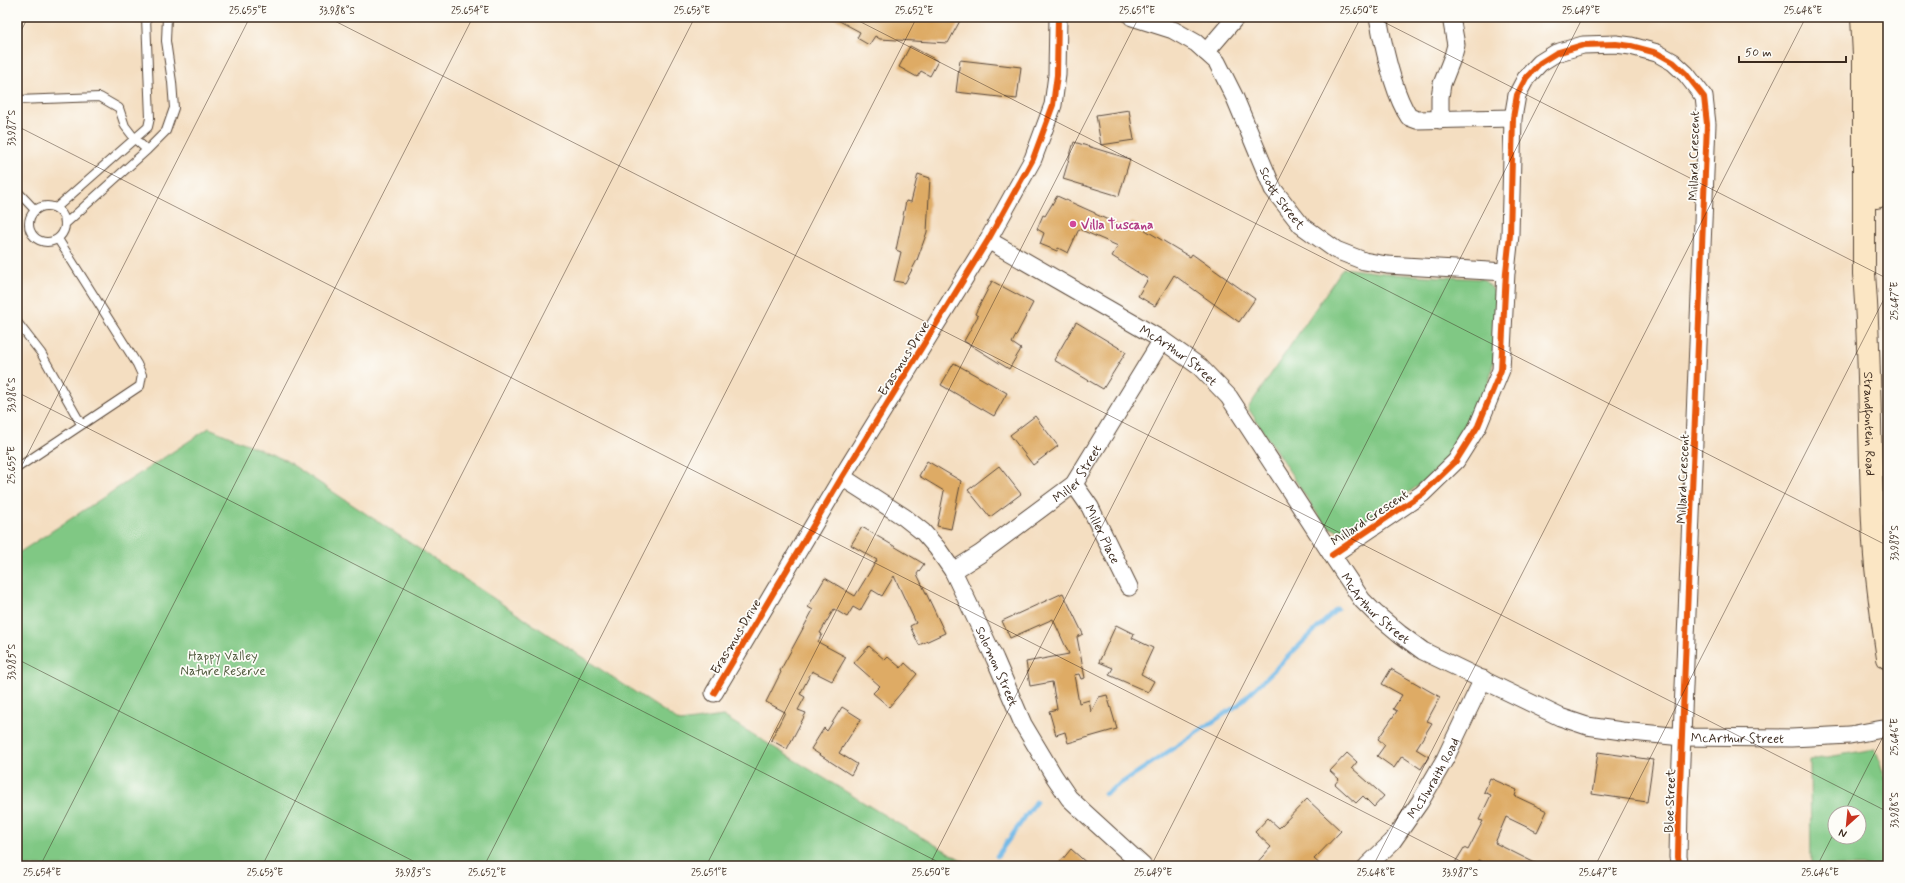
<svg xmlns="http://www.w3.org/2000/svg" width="1905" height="883" viewBox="0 0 1905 883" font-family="Mynerve,sans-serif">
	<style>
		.green { fill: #80c884; stroke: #5e7951; fill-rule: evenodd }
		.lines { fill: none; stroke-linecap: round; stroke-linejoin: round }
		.stream { stroke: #6fb8e7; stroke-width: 4.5 }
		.building { fill: #deab65 }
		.lane-casing { stroke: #574536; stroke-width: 10 }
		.street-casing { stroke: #574536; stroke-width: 19 }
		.secondary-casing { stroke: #574536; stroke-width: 24 }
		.lane { stroke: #fff; stroke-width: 8 }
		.street { stroke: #fff; stroke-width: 17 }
		.secondary { stroke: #fbe6c4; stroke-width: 22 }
		.cycleway-casing { stroke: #fdfcf7; stroke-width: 8 }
		.cycleway { stroke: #e8590c; stroke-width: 6 }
		.ticks { fill: none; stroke: #3b2a1e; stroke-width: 1; stroke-opacity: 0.45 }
		.hotel-dot { fill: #d1479c; stroke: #fdfcf7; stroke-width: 1.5 }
		.labels { text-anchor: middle; stroke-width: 3.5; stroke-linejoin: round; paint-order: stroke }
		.street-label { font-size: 13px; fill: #3b2a1e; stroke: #fdfcf7 }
		.hotel-label { font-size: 13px; font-weight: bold; fill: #b23c85; stroke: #fdfcf7; text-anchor: start }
		.park-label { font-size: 13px; fill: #50593d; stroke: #fdfcf7 }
		.neatline { fill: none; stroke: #3b2a1e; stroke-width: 1.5 }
		.ticks-label { font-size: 10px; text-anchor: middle; fill: #3b2a1e }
	</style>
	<rect width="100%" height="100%" fill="#fdfcf7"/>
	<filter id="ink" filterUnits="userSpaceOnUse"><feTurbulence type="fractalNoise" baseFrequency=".025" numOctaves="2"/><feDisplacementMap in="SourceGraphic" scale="8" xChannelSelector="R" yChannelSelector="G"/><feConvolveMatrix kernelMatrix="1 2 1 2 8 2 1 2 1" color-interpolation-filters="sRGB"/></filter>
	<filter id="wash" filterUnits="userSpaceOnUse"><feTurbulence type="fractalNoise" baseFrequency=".012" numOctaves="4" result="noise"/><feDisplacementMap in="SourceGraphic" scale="16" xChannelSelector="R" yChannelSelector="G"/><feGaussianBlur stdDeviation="0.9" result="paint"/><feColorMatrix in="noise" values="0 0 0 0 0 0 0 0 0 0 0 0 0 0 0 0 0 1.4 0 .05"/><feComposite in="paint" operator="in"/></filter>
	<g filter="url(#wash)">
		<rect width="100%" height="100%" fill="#f4dec1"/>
		<!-- green -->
		<path class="green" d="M1343,268L1392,274L1482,279C1501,292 1498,306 1497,327C1495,356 1491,386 1478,413C1468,433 1453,453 1437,469C1421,485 1364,529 1343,530C1334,531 1328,527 1322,521L1248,408Z
			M209,428L285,460L680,722L723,716L897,823L972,866H17V554Z
			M1875,749L1888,785V866H1811L1810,760ZM1835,813H1859V837H1835Z"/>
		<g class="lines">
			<!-- stream -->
			<path class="stream" d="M1105,794L1238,705L1337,609
				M997,856L1036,802"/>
		</g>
		<g id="blocks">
			<!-- building -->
			<path class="building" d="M832,17H962L948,43L880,39L875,36L869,45L857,38L860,32Z
				M910,46L938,61L930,76L921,71L917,77L899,67Z
				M960,60L1021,67L1017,99L956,92Z
				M1129,110L1134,140L1101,145L1096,115Z
				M1074,142L1130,159L1119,196L1063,179Z
				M918,174L930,178L927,232L917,260L905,283L894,281L901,252L896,250L906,201L911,202Z
				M1057,196L1095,213V214L1128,229L1132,222L1190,257L1192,254L1255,299L1239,322L1174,275L1155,306L1138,296L1148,279L1112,256L1118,246L1079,229L1068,253L1058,248L1057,251L1040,244L1044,233L1037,229L1043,215L1045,216Z
				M992,281L1033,303L1012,343L1021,349L1009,369L964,341L978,316L975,314Z
				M1076,322L1126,352L1103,389L1054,360Z
				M954,363L1007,393L994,416L941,385Z
				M1035,416L1058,446L1033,465L1010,435Z
				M927,461L961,481L951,529L937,526L944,491L919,476Z
				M999,466L1021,494L990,517L968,490Z
				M862,527L924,564L917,574L945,633L919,645L910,626L916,623L894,576L882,596L872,590L860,611L853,607L847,617L834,609L820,633L822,634L818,642L846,657L832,681L812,671L800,694L805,697L798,710L806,713L787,749L771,740L785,712L766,702L781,672L780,671L813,610L808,607L825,578L855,596L877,560L851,545Z
				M1063,593L1083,634L1077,637L1085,678L1081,679L1079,674L1074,675L1079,703L1089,700L1091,712L1099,697L1107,695L1117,729L1068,743L1065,732L1056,735L1049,711L1057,709L1052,682L1030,686L1026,662L1069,654L1053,619L1010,638L1002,621Z
				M1116,625L1134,634L1132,638L1153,648L1141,674L1154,681L1148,692L1109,675L1113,668L1099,662Z
				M869,646L885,660L888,657L901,668L905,663L917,674L889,707L873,693L880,686L854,663Z
				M1391,669L1440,697L1427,721L1432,723L1416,749L1429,757L1421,769L1402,756L1394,768L1377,756L1385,745L1378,739L1397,711L1393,709L1402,695L1382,684Z
				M842,707L861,719L839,753L857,764L851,775L811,749L824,728L827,731Z
				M1598,752L1653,760L1647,802L1592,794Z
				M1347,753L1357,762L1352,768L1384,796L1374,807L1363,796L1356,803L1335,784L1339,779L1330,771Z
				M1490,778L1517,790L1515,796L1547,811L1537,832L1506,817L1495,843L1541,866H1490L1478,860L1475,866H1453L1464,848L1468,850L1483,821L1479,820L1491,795L1484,792Z
				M1307,799L1341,831L1314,859L1322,866H1254L1271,847L1255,832L1268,818L1279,828Z
				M1071,849L1090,866H1057Z"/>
		</g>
	</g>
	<g filter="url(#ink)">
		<use href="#blocks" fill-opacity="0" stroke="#574536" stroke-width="1"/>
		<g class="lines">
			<!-- lane casing -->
			<g class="lane-casing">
				<path id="lane" d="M17,100L100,97L119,108L125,126L135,139L147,150
					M17,191L35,210
					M29 224a18 18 0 1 1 36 0a18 18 0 1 1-36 0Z
					M56,208L148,127L150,118L146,17
					M65,224L147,150L166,131L174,108L172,82L166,41L167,17
					M17,322L41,353L81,424
					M17,468L140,386L142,375L137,364L58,239"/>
			</g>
			<!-- street casing -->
			<g class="street-casing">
				<g id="street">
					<path id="s1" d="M1132,17L1173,30L1196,43L1217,62L1235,98L1273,189L1301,225L1336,250L1364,261L1387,265L1506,272"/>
					<path d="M1378,17C1383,44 1394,95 1409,117L1417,120L1513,118"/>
					<path d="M1206,52L1236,17"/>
					<path d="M1440,120V97L1442,84L1453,56L1456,45L1451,17"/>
					<path id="s2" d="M988,240L1162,340L1200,367L1229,397L1332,555L1362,600L1375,613L1400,634L1423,651L1560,717L1587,726L1622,731L1682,737L1791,738L1850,735L1888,728"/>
					<path id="s3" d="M842,477L904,517L923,532L937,548L953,571L995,659L1023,724L1054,776L1069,798L1085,813L1143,866"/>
					<path id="s4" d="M1074,484L1090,507L1129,587"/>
					<path d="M1332,555L1422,494L1456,461L1478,426L1501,370L1506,272L1510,235L1513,118L1517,95L1526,78L1540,63L1556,53L1583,45L1616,44L1631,46L1657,53L1673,62L1686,74L1704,97L1707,124L1679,809L1678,857L1680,866"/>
					<path id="s5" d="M953,571L980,554L1074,484L1162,340"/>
					<path d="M714,693L842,477L988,240L1033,159L1053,105L1057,75L1058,17"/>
					<path id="s6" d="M1367,866L1392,842L1420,802L1445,759L1483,679"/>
				</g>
			</g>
			<!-- secondary casing -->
			<g class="secondary-casing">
				<g id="secondary">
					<path id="s7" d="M1862,17L1864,55V274C1872,368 1868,462 1875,556C1878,590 1883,625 1888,658"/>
					<path d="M1877,197L1883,104L1884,17"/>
				</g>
			</g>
			<!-- lane -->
			<use href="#lane" class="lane"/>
			<!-- street -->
			<use href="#street" class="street"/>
			<!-- secondary -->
			<use href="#secondary" class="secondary"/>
			<!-- cycleway casing -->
			<g class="cycleway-casing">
				<path id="cycleway" d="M1332,555L1422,494L1456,461L1478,426L1501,370L1506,272L1510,235L1513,118L1517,95L1526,78L1540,63L1556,53L1583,45L1616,44L1631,46L1657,53L1673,62L1686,74L1704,97L1707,124L1679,809L1678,857L1680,866
					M714,693L842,477L988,240L1033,159L1053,105L1057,75L1058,17"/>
			</g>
			<!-- cycleway -->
			<use href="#cycleway" class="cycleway"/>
		</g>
	</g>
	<!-- ticks -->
	<path class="ticks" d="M327,17L1888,812M851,17L1888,546M1374,17L1888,279M17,39L28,17M17,126L1470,866M17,392L946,866M17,475L250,17M17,659L423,866M1844,813L1888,727M40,866L473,17M262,866L695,17M484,866L917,17M706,866L1139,17M929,866L1361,17M1151,866L1583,17M1373,866L1806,17M1595,866L1888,291M1817,866L1835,831"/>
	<!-- markers -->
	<circle class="hotel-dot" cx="1073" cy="224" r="4"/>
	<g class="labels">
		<!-- street labels -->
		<g class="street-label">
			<text transform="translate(1693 156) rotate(-89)" y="5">Millard Crescent</text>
			<text dy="5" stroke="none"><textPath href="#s1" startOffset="249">Scott Street</textPath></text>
			<text dy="5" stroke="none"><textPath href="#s2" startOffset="223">McArthur Street</textPath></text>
			<text transform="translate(903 358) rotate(-58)" y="5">Erasmus Drive</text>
			<text dy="5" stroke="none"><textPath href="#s7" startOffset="407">Strandfontein Road</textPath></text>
			<text dy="5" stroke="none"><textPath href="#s5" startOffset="159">Miller Street</textPath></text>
			<text transform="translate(1682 479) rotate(-88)" y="5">Millard Crescent</text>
			<text transform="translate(1369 517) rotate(-34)" y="5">Millard Crescent</text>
			<text dy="5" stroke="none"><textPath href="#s4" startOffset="58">Miller Place</textPath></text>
			<text dy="5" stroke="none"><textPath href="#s2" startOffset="547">McArthur Street</textPath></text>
			<text transform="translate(735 636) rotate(-59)" y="5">Erasmus Drive</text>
			<text dy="5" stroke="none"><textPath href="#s3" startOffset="252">Solomon Street</textPath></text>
			<text dy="5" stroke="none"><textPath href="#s2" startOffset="943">McArthur Street</textPath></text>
			<text dy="5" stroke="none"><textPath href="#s6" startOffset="111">McIlwraith Road</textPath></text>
			<text transform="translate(1669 801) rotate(-88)" y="5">Bloe Street</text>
		</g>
		<!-- hotel labels -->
		<g class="hotel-label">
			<text x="1081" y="229">Villa Tuscana</text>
		</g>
		<!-- park labels -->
		<g class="park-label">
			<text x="223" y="660">Happy Valley<tspan x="223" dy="15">Nature Reserve</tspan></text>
		</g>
	</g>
	<!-- margin -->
	<rect width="1905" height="883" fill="none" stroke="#fdfcf7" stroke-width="44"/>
	<!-- north arrow -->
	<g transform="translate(1847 825) rotate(207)"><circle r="19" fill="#fdfcf7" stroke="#afa8a0"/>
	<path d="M0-3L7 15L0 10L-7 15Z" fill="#c8321e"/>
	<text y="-6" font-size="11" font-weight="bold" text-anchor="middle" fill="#3b2a1e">N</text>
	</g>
	<!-- scale -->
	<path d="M1739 56v6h107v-6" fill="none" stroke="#3b2a1e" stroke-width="2"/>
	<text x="1745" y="56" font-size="12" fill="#3b2a1e" stroke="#fdfcf7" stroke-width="3" paint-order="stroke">50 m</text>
	<rect x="22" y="22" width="1861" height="839" class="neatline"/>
	<g class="ticks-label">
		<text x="248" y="14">25.655°E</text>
		<text x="337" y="14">33.988°S</text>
		<text x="470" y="14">25.654°E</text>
		<text x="692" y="14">25.653°E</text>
		<text x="914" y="14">25.652°E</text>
		<text x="1137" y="14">25.651°E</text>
		<text x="1359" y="14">25.650°E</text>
		<text x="1581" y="14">25.649°E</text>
		<text x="1803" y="14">25.648°E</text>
		<text transform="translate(11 128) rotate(-90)" y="4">33.987°S</text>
		<text transform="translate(1894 301) rotate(-90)" y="4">25.647°E</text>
		<text transform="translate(11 395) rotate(-90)" y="4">33.986°S</text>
		<text transform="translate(11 465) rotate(-90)" y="4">25.655°E</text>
		<text transform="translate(1894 543) rotate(-90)" y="4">33.989°S</text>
		<text transform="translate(11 662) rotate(-90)" y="4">33.985°S</text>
		<text transform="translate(1894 737) rotate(-90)" y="4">25.646°E</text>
		<text transform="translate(1894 810) rotate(-90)" y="4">33.988°S</text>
		<text x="42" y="876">25.654°E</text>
		<text x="265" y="876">25.653°E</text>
		<text x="413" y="876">33.985°S</text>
		<text x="487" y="876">25.652°E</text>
		<text x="709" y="876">25.651°E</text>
		<text x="931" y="876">25.650°E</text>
		<text x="1153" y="876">25.649°E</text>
		<text x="1376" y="876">25.648°E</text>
		<text x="1460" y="876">33.987°S</text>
		<text x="1598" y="876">25.647°E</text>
		<text x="1820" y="876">25.646°E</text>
	</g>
</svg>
